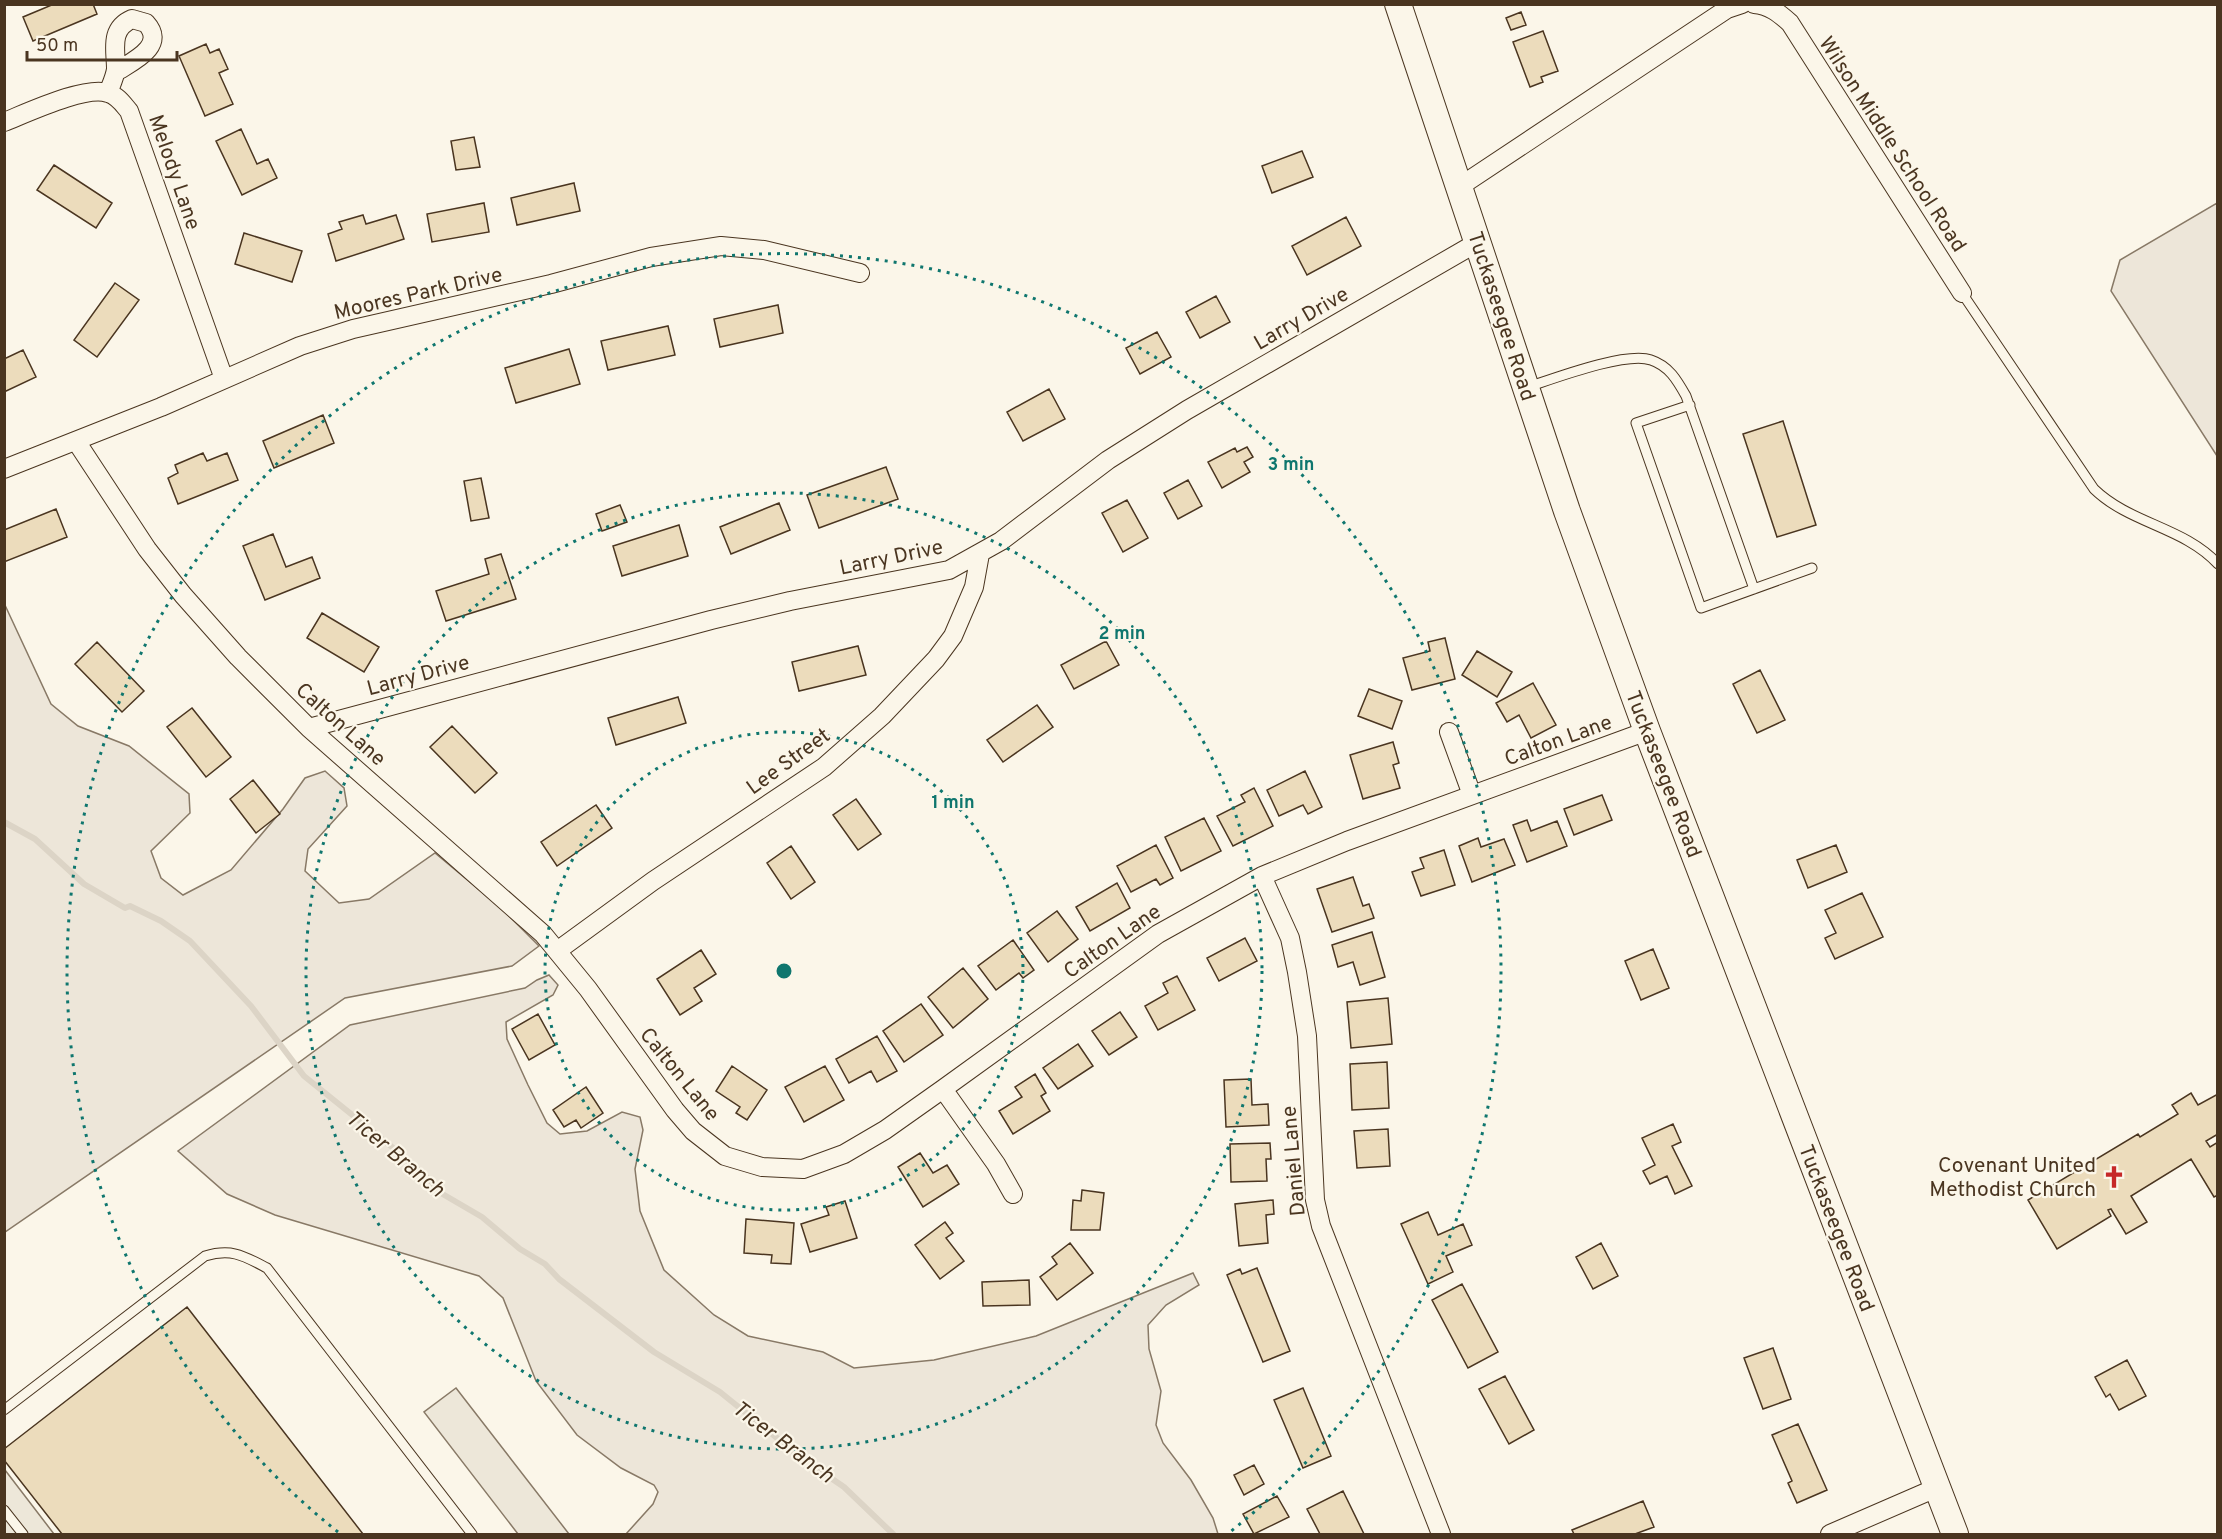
<svg xmlns="http://www.w3.org/2000/svg" width="2222" height="1539" viewBox="0 0 2222 1539" font-family="Overpass,sans-serif">
	<style>
		.green { fill: #ede6d9; stroke: #887966; stroke-width: 1.5 }
		.parking { fill: #ede7d9; stroke: #887966; stroke-width: 1.5 }
		.lines { fill: none; stroke-linecap: round; stroke-linejoin: round }
		.stream { stroke: #dcd4c6; stroke-width: 6 }
		.building { fill: #ecdcbc; stroke: #4a3520; stroke-width: 1.5 }
		.lane-casing { stroke: #4a3520; stroke-width: 11 }
		.street-casing { stroke: #4a3520; stroke-width: 20 }
		.secondary-casing { stroke: #4a3520; stroke-width: 28 }
		.lane { stroke: #fbf6e9; stroke-width: 9 }
		.street { stroke: #fbf6e9; stroke-width: 18 }
		.secondary { stroke: #fbf6e9; stroke-width: 26 }
		.ring { fill: none; stroke: #0f766e; stroke-width: 3; stroke-dasharray: 3 6 }
		.labels { text-anchor: middle; stroke-width: 4.5; stroke-linejoin: round; paint-order: stroke }
		.street-label { font-size: 21px; fill: #4a3520; stroke: #fbf6e9 }
		.poi-label { font-size: 21px; fill: #4a3520; stroke: #fbf6e9; text-anchor: end }
		.water-label { font-size: 22px; font-style: italic; fill: #4a3520; stroke: #fbf6e9 }
		.centre { fill: #0f766e; stroke: #fbf6e9; stroke-width: 3 }
		.ring-label { font-size: 18px; text-anchor: middle; font-weight: bold; fill: #0f766e; stroke: #fbf6e9; stroke-width: 4.5; stroke-linejoin: round; paint-order: stroke }
	</style>
	<rect width="100%" height="100%" fill="#fbf6e9"/>
	<!-- green -->
	<path class="green" d="M2217,203V456L2111,291L2120,260Z
		M4,603L51,704L78,726L129,746L189,794L190,813L151,851L161,878L183,895L231,870L283,809L305,778L325,771L344,788L347,806L308,849L305,871L339,903L369,899L435,853L501,908L539,946L512,966L345,998L5,1232Z
		M549,975L558,985L553,995L506,1022L507,1039L528,1085L547,1123L560,1134L587,1131L622,1112L640,1117L643,1130L635,1169L640,1211L664,1270L714,1315L748,1336L823,1352L854,1368L934,1360L1036,1336L1193,1273L1199,1285L1166,1305L1148,1325L1149,1349L1161,1391L1156,1425L1163,1443L1191,1480L1213,1518L1218,1534H626L653,1504L658,1492L654,1485L621,1468L577,1435L536,1381L503,1298L479,1276L275,1215L227,1194L178,1151L350,1025L525,988L537,980Z"/>
	<!-- parking -->
	<path class="parking" d="M456,1388L569,1534H518L424,1412Z
		M5,1470L54,1534H5Z"/>
	<g class="lines">
		<!-- stream -->
		<path class="stream" d="M4,822L35,839L84,884L125,908L130,906L161,921L190,941L251,1006L304,1076L397,1151L433,1183L434,1189L482,1217L520,1249L545,1264L559,1279L654,1352L720,1392L803,1459L844,1487L893,1534"/>
	</g>
	<!-- building -->
	<path class="building" d="M54,4H93L97,14L33,41L23,17Z
		M1521,12L1526,25L1511,30L1506,18Z
		M1543,31L1558,71L1541,77L1543,82L1530,87L1513,42Z
		M206,44L210,53L219,49L228,69L219,73L233,104L205,116L179,56Z
		M241,129L257,164L268,159L277,178L242,195L216,141Z
		M474,137L480,167L456,170L451,141Z
		M1302,151L1313,177L1272,193L1262,166Z
		M54,165L112,203L96,228L37,190Z
		M574,183L580,211L517,225L511,198Z
		M484,203L489,232L432,242L427,214Z
		M363,215L366,224L396,215L404,239L336,261L328,234L342,229L339,222Z
		M1346,217L1361,246L1307,275L1292,246Z
		M244,233L302,251L292,282L235,264Z
		M115,283L139,300L97,357L74,340Z
		M1216,296L1230,322L1200,338L1186,312Z
		M778,305L783,333L720,347L714,319Z
		M668,326L675,355L608,370L601,341Z
		M1157,332L1171,357L1140,374L1126,348Z
		M569,349L580,384L516,403L505,368Z
		M23,350L36,377L4,392V359Z
		M1049,389L1065,419L1023,441L1007,412Z
		M323,415L334,443L274,468L263,441Z
		M1783,421L1816,525L1777,537L1743,434Z
		M1247,447L1253,457L1244,462L1250,472L1222,488L1208,462L1235,448L1237,452Z
		M203,453L207,461L227,453L238,480L178,504L168,478L178,473L175,465Z
		M886,467L898,499L819,528L807,495Z
		M481,478L489,518L471,521L464,481Z
		M1188,480L1202,506L1178,519L1164,493Z
		M1127,500L1148,538L1123,552L1102,513Z
		M779,503L790,530L731,554L720,527Z
		M620,505L627,522L602,531L596,514Z
		M56,509L67,537L4,562V530Z
		M679,525L688,556L622,576L613,546Z
		M273,534L286,567L312,557L320,578L265,600L243,546Z
		M501,554L516,599L446,621L436,591L489,574L485,559Z
		M322,613L379,647L364,672L307,638Z
		M1445,638L1455,679L1412,690L1403,658L1430,651L1428,642Z
		M1106,641L1119,665L1074,689L1061,665Z
		M97,642L144,691L122,712L75,664Z
		M858,646L866,675L799,691L792,662Z
		M1477,651L1512,672L1497,697L1462,675Z
		M1760,670L1785,720L1757,733L1733,684Z
		M1533,683L1556,725L1531,738L1519,715L1507,722L1496,703Z
		M1369,689L1402,701L1392,729L1358,716Z
		M678,697L686,723L616,745L608,718Z
		M1037,705L1053,727L1003,762L987,740Z
		M192,708L231,757L206,777L167,727Z
		M452,726L497,773L475,793L430,747Z
		M1393,742L1399,763L1393,765L1400,788L1363,799L1350,755Z
		M1305,771L1322,807L1308,814L1303,805L1279,816L1267,790Z
		M253,780L280,814L256,833L230,799Z
		M1254,788L1273,826L1233,846L1217,816L1245,802L1241,795Z
		M1602,795L1612,820L1574,835L1564,809Z
		M856,799L881,834L858,850L833,815Z
		M596,805L612,828L557,866L541,842Z
		M1204,818L1221,851L1181,871L1165,837Z
		M1527,820L1531,831L1557,821L1567,846L1527,862L1513,825Z
		M1478,838L1481,847L1504,839L1515,865L1472,882L1459,846Z
		M1156,845L1173,878L1160,885L1156,879L1131,892L1117,866Z
		M1836,845L1847,872L1808,888L1797,860Z
		M791,846L815,882L791,899L767,863Z
		M1444,850L1455,885L1421,896L1412,872L1424,868L1420,858Z
		M1353,877L1363,906L1369,904L1374,918L1332,932L1317,889Z
		M1117,883L1130,908L1090,931L1076,907Z
		M1862,893L1883,937L1835,959L1825,938L1836,933L1825,910Z
		M1057,911L1078,939L1048,962L1027,933Z
		M1372,932L1385,977L1360,985L1353,962L1338,967L1332,945Z
		M1245,938L1257,961L1219,981L1207,958Z
		M1013,940L1034,970L1023,978L1019,973L996,990L978,966Z
		M1653,949L1669,988L1641,1000L1625,961Z
		M701,950L716,974L694,988L702,1001L680,1015L657,979Z
		M963,968L988,999L953,1028L928,997Z
		M1177,976L1195,1010L1158,1030L1145,1006L1168,993L1163,983Z
		M1388,998L1392,1044L1351,1048L1347,1002Z
		M921,1004L943,1035L904,1062L883,1031Z
		M1120,1012L1137,1037L1109,1055L1092,1031Z
		M538,1014L555,1045L529,1060L512,1029Z
		M877,1036L897,1071L877,1082L871,1071L849,1083L836,1059Z
		M1078,1044L1093,1066L1058,1089L1043,1068Z
		M1387,1062L1389,1108L1352,1110L1350,1064Z
		M732,1066L767,1090L747,1120L736,1113L740,1107L716,1091Z
		M825,1066L844,1100L804,1122L785,1087Z
		M1035,1074L1046,1093L1041,1096L1050,1111L1013,1134L999,1111L1022,1097L1015,1087Z
		M1251,1079L1252,1105L1268,1104L1269,1125L1226,1127L1224,1080Z
		M586,1087L603,1113L581,1128L576,1120L564,1127L553,1110Z
		M2191,1093L2198,1105L2218,1094V1134L2206,1141L2210,1147L2218,1142V1195L2214,1197L2191,1159L2131,1196L2147,1222L2126,1234L2111,1209L2108,1210L2111,1216L2057,1249L2028,1200L2138,1134L2140,1137L2178,1114L2172,1105Z
		M1673,1124L1681,1142L1672,1146L1692,1186L1675,1194L1667,1176L1650,1184L1643,1171L1655,1165L1642,1138Z
		M1388,1129L1390,1166L1357,1168L1354,1131Z
		M1270,1143L1271,1159H1266L1267,1181L1231,1182L1230,1144Z
		M920,1153L933,1173L947,1165L959,1184L923,1207L898,1167Z
		M1082,1190L1104,1193L1100,1230H1071L1073,1200L1081,1201Z
		M1273,1200L1274,1214L1266,1215L1268,1243L1239,1246L1235,1204Z
		M845,1201L857,1238L810,1252L801,1224L829,1215L826,1207Z
		M1428,1212L1438,1235L1463,1224L1472,1245L1446,1256L1453,1272L1428,1284L1401,1224Z
		M746,1219L794,1223L791,1264L771,1263L772,1255L744,1253Z
		M945,1222L953,1233L946,1238L964,1261L940,1279L915,1245Z
		M1070,1243L1093,1273L1057,1300L1040,1277L1057,1264L1052,1257Z
		M1601,1243L1618,1276L1593,1289L1576,1257Z
		M1257,1268L1290,1351L1263,1362L1227,1275L1240,1269L1242,1274Z
		M1029,1280L1030,1305L983,1306L982,1282Z
		M1462,1284L1498,1352L1468,1368L1432,1300Z
		M187,1307L363,1534H62L4,1460V1449Z
		M1773,1348L1791,1399L1763,1409L1744,1358Z
		M2127,1360L2146,1396L2119,1410L2110,1394L2106,1397L2095,1377Z
		M1505,1376L1534,1430L1509,1444L1479,1389Z
		M1303,1388L1331,1456L1303,1468L1274,1400Z
		M1798,1424L1827,1490L1797,1503L1788,1483L1792,1481L1772,1435Z
		M1254,1465L1264,1484L1244,1495L1234,1475Z
		M1343,1491L1364,1534H1320L1307,1509Z
		M1277,1496L1289,1517L1254,1534L1243,1514Z
		M1643,1501L1654,1527L1635,1534H1574L1572,1530Z"/>
	<g class="lines">
		<!-- lane casing -->
		<g class="lane-casing">
			<path id="lane" d="M1962,293L2094,489C2130,524 2184,527 2218,564
				M1528,387C1555,378 1627,351 1651,360C1669,366 1677,380 1686,396L1754,589
				M1690,405L1636,423L1701,608L1812,568
				M4,1410L205,1256C232,1248 244,1256 267,1268L472,1534
				M4,1510L23,1534"/>
		</g>
		<!-- street casing -->
		<g class="street-casing">
			<path id="street" d="M1754,4C1769,5 1779,13 1790,23L1962,293
				M108,93C111,85 115,77 116,69C116,50 109,29 132,19L146,23C167,46 133,61 116,72
				M4,122C27,113 86,85 108,93C118,96 123,104 129,111L224,379
				M1459,187L1727,9L1742,4
				M76,441L147,549L183,595L238,657L309,728L543,934L588,989L675,1110L693,1131L725,1156L762,1167L803,1169L844,1154L885,1130L943,1089L1158,934L1262,876L1347,841L1647,731
				M4,469L161,407L300,346L353,329L551,284L651,257L721,246L764,250L860,273
				M309,728L711,620L790,601L949,570L1001,541L1108,460L1187,410L1478,242
				M1449,732L1472,795
				M1262,876L1290,938L1297,972L1307,1036L1315,1200L1321,1226L1441,1534
				M557,951L653,881L824,767L882,716L936,659L953,636L974,587L980,554
				M943,1089L996,1164L1013,1194
				M1830,1534L1936,1488"/>
		</g>
		<!-- secondary casing -->
		<g class="secondary-casing">
			<path id="secondary" d="M1398,4L1567,511L1647,731L1955,1534"/>
		</g>
		<!-- lane -->
		<use href="#lane" class="lane"/>
		<!-- street -->
		<use href="#street" class="street"/>
		<!-- secondary -->
		<use href="#secondary" class="secondary"/>
	</g>
	<!-- distance rings -->
	<g class="ring">
		<circle cx="784" cy="971" r="239"/>
		<circle cx="784" cy="971" r="478"/>
		<path d="M338 1532A717 717 0 1 1 1230 1532"/>
	</g>
	<!-- icons -->
	<defs>
		<g id="church-bare" transform="scale(1.8)"><path d="M-1.2-6h2.4v3.5h3.3v2.4h-3.3V6h-2.4V-.1h-3.3v-2.4h3.3Z" fill="#c62828" stroke="#fbf6e9" stroke-width="2.5" paint-order="stroke"/></g>
	</defs>
	<g fill-rule="evenodd">
		<use href="#church-bare" x="2114" y="1177"/>
	</g>
	<g class="labels">
		<!-- street labels -->
		<g class="street-label">
			<text transform="translate(1893 144) rotate(57)" y="7">Wilson Middle School Road</text>
			<text transform="translate(175 172) rotate(71)" y="7">Melody Lane</text>
			<text transform="translate(418 293) rotate(-13)" y="7">Moores Park Drive</text>
			<text transform="translate(1502 316) rotate(72)" y="7">Tuckaseegee Road</text>
			<text transform="translate(1301 318) rotate(-30)" y="7">Larry Drive</text>
			<text transform="translate(891 557) rotate(-12)" y="7">Larry Drive</text>
			<text transform="translate(418 675) rotate(-15)" y="7">Larry Drive</text>
			<text transform="translate(341 724) rotate(42)" y="7">Calton Lane</text>
			<text transform="translate(1558 740) rotate(-20)" y="7">Calton Lane</text>
			<text transform="translate(788 761) rotate(-36)" y="7">Lee Street</text>
			<text transform="translate(1664 774) rotate(69)" y="7">Tuckaseegee Road</text>
			<text transform="translate(1112 941) rotate(-35)" y="7">Calton Lane</text>
			<text transform="translate(680 1074) rotate(51)" y="7">Calton Lane</text>
			<text transform="translate(1293 1161) rotate(-95)" y="7">Daniel Lane</text>
			<text transform="translate(1837 1228) rotate(69)" y="7">Tuckaseegee Road</text>
		</g>
		<!-- poi labels -->
		<g class="poi-label">
			<text x="2096" y="1172">Covenant United<tspan x="2096" dy="24">Methodist Church</tspan></text>
		</g>
		<!-- water labels -->
		<g class="water-label">
			<text transform="translate(396 1153) rotate(40)" y="8">Ticer Branch</text>
			<text transform="translate(784 1441) rotate(37)" y="8">Ticer Branch</text>
		</g>
	</g>
	<circle cx="784" cy="971" r="9" class="centre"/>
	<g class="ring-label">
		<text x="1291" y="470">3 min</text>
		<text x="1122" y="639">2 min</text>
		<text x="953" y="808">1 min</text>
	</g>
	<!-- border -->
	<rect width="2222" height="1539" fill="none" stroke="#4a3520" stroke-width="12"/>
	<!-- scale -->
	<path d="M27 51v9h150v-9" fill="none" stroke="#4a3520" stroke-width="3"/>
	<text x="36" y="51" font-size="18" fill="#4a3520" stroke="#fbf6e9" stroke-width="4.5" paint-order="stroke">50 m</text>
</svg>
